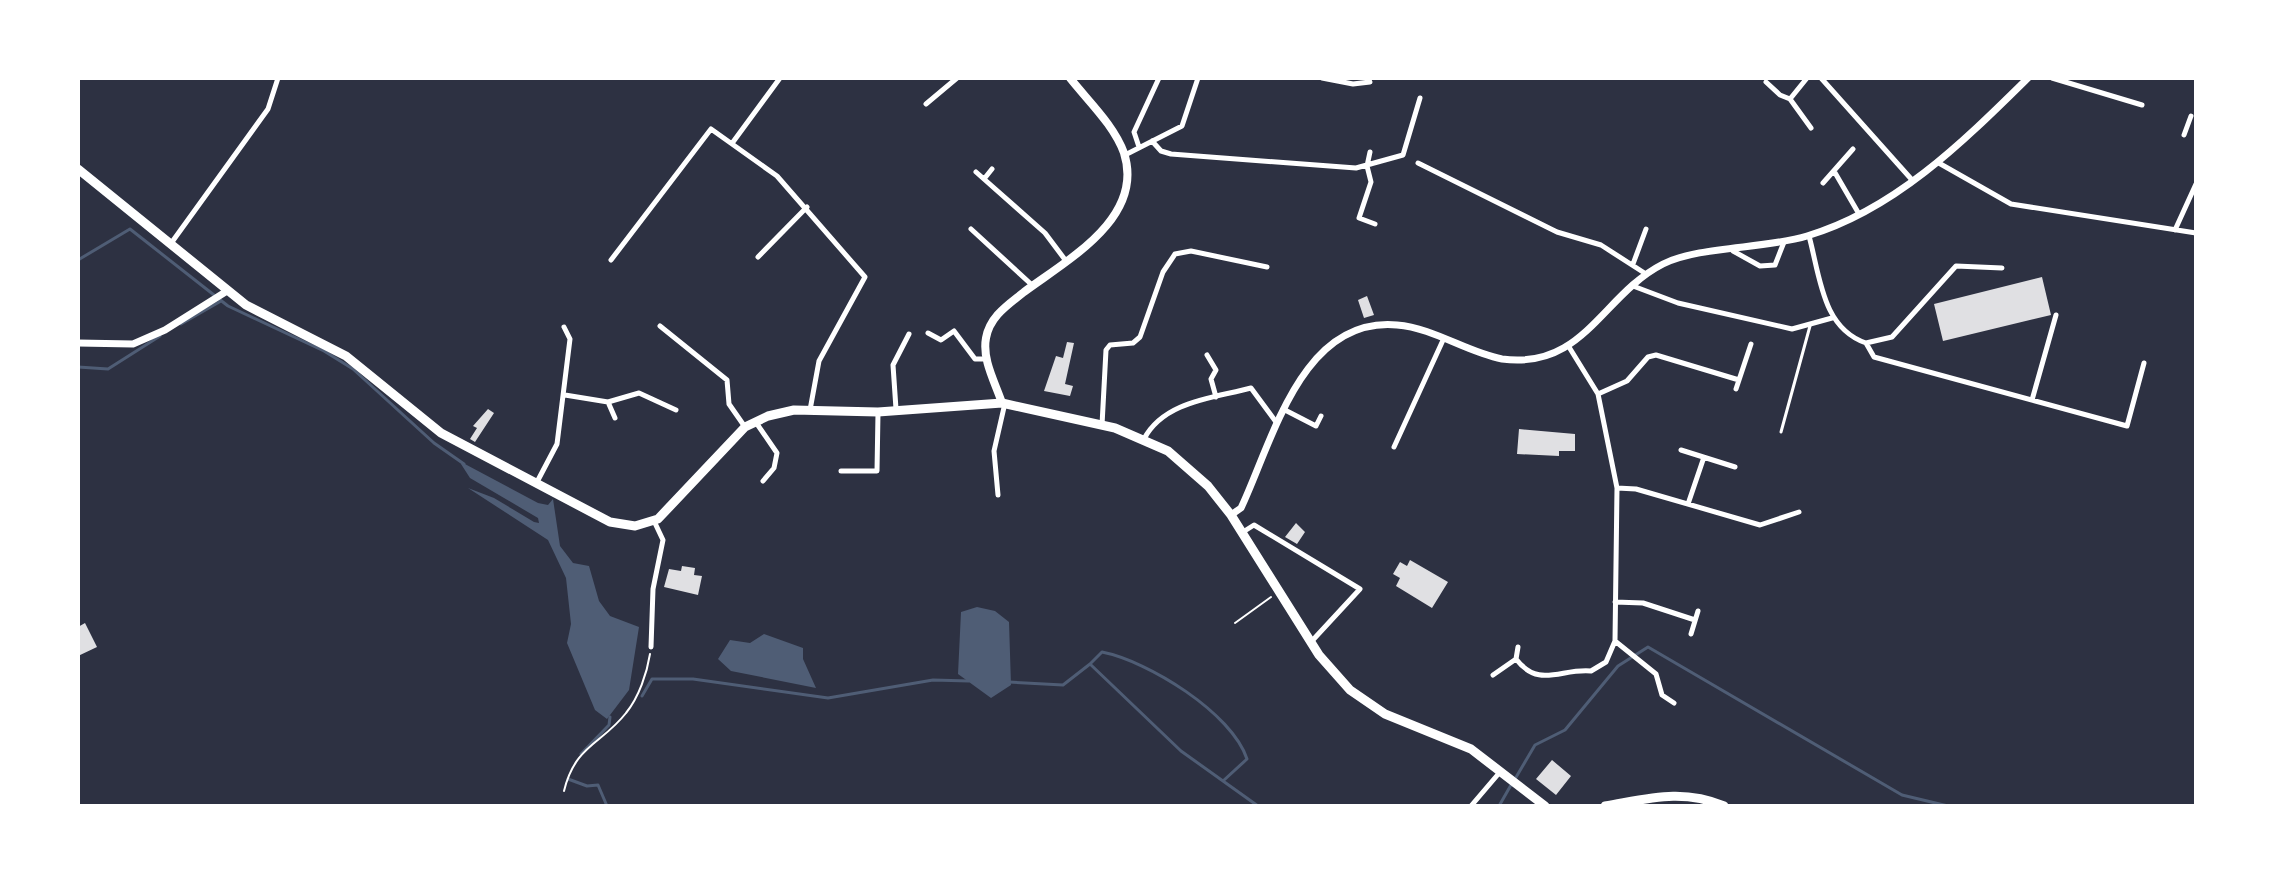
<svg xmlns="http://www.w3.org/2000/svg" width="2274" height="884" viewBox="0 0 2274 884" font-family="Signika,sans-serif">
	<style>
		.water { fill: #4f5d75 }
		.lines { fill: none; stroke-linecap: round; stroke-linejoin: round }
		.stream { stroke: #4f5d75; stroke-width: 3 }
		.building { fill: #e0e0e3 }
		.path { stroke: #fff; stroke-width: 2 }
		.service { stroke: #fff; stroke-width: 3 }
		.minor { stroke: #fff; stroke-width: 5 }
		.tertiary { stroke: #fff; stroke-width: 7 }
		.secondary { stroke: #fff; stroke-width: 8 }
		.primary { stroke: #fff; stroke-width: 9 }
	</style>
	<rect width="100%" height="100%" fill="#2d3142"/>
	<!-- water -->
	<path class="water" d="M463,463L538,503L548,505L553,499L560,546L573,563L589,566L599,601L610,616L639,627L629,690L607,719L595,710L567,643L571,624L566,578L548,540L468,488L494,498L534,522L539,523L538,518L470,478L461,464Z
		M977,607L995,611L1009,622L1011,685L991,698L958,674L961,612Z
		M764,634L803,648V659L816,688L731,671L718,659L730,640L750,643Z"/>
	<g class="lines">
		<!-- stream -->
		<path class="stream" d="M78,260L130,229L228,306L324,351L353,369L434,443L464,464
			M181,324L221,301
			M78,367L108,369L160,336
			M1090,664L1102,652C1148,661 1232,713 1247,759L1223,781
			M1009,682L1063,685L1090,664L1181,751L1258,806
			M642,696L652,679H693L828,698L933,680L969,681
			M581,754L609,725L610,717
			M568,779L587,786L598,785L607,806
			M1515,779L1535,745L1565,730L1618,666L1648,647L1902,795L1948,806
			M1499,806L1511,785
			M2100,806H2114"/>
	</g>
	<!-- building -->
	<path class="building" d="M2042,277L2051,315L1943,341L1934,304Z
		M1367,296L1374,315L1364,318L1358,300Z
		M1067,342L1074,343L1065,384L1073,386L1070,396L1044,391L1056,356L1063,358Z
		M488,409L494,413L475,442L470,439L477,428L473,426Z
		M1519,429L1575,434V451H1559V456L1517,454Z
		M1296,523L1305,532L1297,544L1285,537Z
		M1410,560L1448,582L1432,608L1396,586L1400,578L1393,574L1400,562L1407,566Z
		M682,566L695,568L694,575L702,576L698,595L664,587L669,569L681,571Z
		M85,623L97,647L78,656V627Z
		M1552,760L1571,776L1556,795L1536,779Z"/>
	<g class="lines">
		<!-- path -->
		<path class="path" d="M1235,623L1271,597
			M564,791C575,745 602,744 626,713C639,697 647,673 650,654"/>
		<!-- service -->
		<path class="service" d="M1781,432L1810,326"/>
		<!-- minor -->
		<path class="minor" d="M1322,78L1353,84L1370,82
			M1807,78L1790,99L1811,128
			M1821,78L1913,181
			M2052,78L2142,105
			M1766,82L1780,95L1790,99
			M926,104L957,78
			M2184,135L2191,116
			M1152,141L1161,151L1171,154L1356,168L1403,155L1420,98
			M733,142L780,78
			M1139,147L1134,132L1159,78
			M1370,152L1367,166L1371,182L1359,218L1375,224
			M1125,155L1182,126L1198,78
			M1937,162L2011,204L2196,233
			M1418,163L1557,232L1601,245L1646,274
			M1834,171L1859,214
			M976,172L1045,233L1066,261
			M984,179L992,169
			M1823,183L1853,149
			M971,229L1032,285
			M2175,230L2196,184
			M1809,236C1820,276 1822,328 1866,343L1892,337L1956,266L2002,268
			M172,242L268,109L278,78
			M1733,251L1760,266L1775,265L1784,242
			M758,257L807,207
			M611,260L711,129L777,176L865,277L819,361L810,410
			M1633,264L1646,229
			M1633,286L1678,303L1792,329L1832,318
			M660,326L727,380L729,404L745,427
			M928,333L941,340L954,331L975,359H987
			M1866,343L1874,357L2127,426L2144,363
			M1207,355L1216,370L1211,379L1216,397
			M1736,389L1751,344
			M1598,394L1627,381L1648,357L1656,355L1739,380
			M565,395L608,402L639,393L676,410
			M2032,400L2056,315
			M608,402L615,418
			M896,409L893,365L909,334
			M1283,409L1316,426L1321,416
			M755,421L777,453L774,468L763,481
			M1102,425L1106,350L1110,345L1133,343L1140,337L1163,272L1175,254L1191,251L1267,267
			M1144,439C1164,401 1214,398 1251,388L1276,422
			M1394,447L1444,338
			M1681,450L1735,467
			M841,471H877L878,413
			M537,482L557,444L570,339L564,327
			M1617,488L1636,489L1760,525L1799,512
			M998,495L994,451L1005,403
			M1688,504L1704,457
			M1243,532L1254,525L1360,589L1311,642
			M1615,602L1643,603L1695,620
			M1691,634L1698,611
			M1615,641L1656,674L1662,695L1674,703
			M651,647L653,589L663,540L654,521
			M1516,659C1539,689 1561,668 1591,671L1606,662L1615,641L1617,488L1598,394L1569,347
			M1493,675L1516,659L1518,647
			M1471,806L1500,772"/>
		<!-- tertiary -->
		<path class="tertiary" d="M78,343L133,344L165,330L227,291
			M1231,515L1241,508C1272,443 1301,316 1397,325C1434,328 1466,352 1502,359C1584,370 1602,295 1663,264C1699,246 1765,249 1807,236C1895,210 1964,141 2028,78"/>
		<!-- secondary -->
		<path class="secondary" d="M1002,403C995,382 982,360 986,338C990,316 1008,305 1024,292C1067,260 1145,218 1124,153C1114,125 1088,101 1070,78"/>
		<!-- primary -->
		<path class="primary" d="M78,169L246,305L346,356L441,433L610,522L635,526L658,519L745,427L768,416L794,410L878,412L1002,403L1115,428L1168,451L1208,486L1231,515L1319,655L1350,690L1385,714L1471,749L1545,806
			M1605,806C1647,799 1682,788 1724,806"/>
	</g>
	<!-- border -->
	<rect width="2274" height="884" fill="none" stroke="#ffffff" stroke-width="160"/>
</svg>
